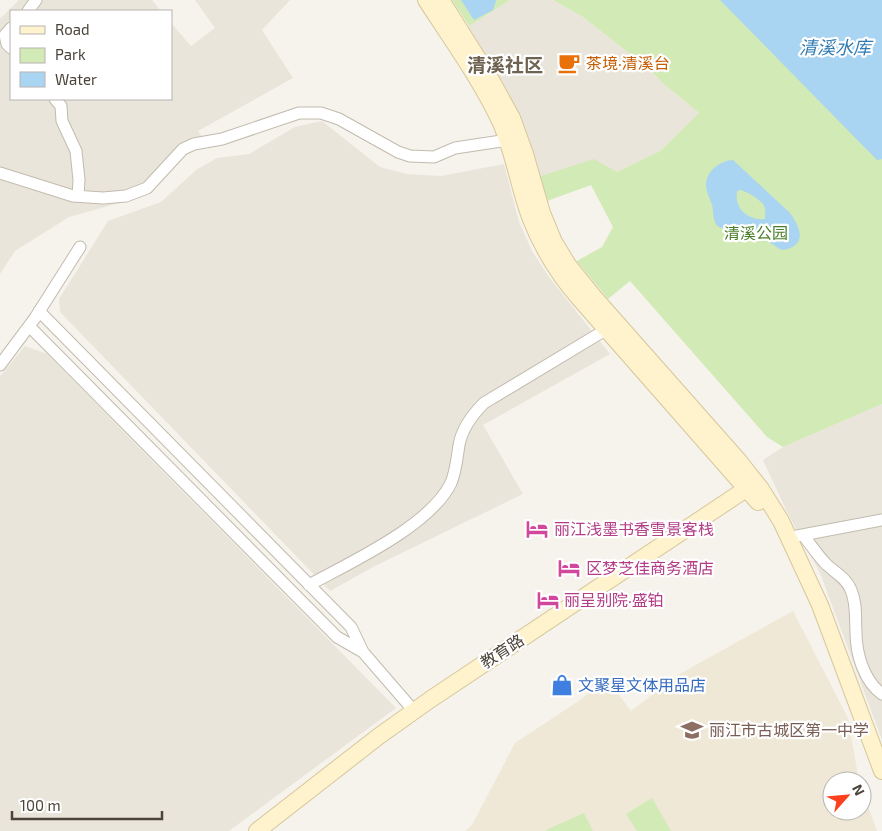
<svg xmlns="http://www.w3.org/2000/svg" width="882" height="831" viewBox="0 0 882 831" font-family="'Exo 2','Noto Sans SC',sans-serif">
	<style>
		.residential { fill: #eae5da }
		.education { fill: #efe8d6 }
		.green { fill: #d2eab5 }
		.water { fill: #a9d4f2; fill-rule: evenodd }
		.lines { fill: none; stroke-linecap: round; stroke-linejoin: round }
		.street-casing { stroke: #c2bbae; stroke-width: 13 }
		.secondary-casing { stroke: #d6c79b; stroke-width: 18 }
		.street { stroke: #fff; stroke-width: 11 }
		.secondary { stroke: #fff3cd; stroke-width: 16 }
		.labels { text-anchor: middle; stroke-width: 4.5; stroke-linejoin: round; paint-order: stroke }
		.food-label { font-size: 16px; fill: #c56008; stroke: #fff; text-anchor: start }
		.park-label { font-size: 16px; fill: #4a7f2a; stroke: #fff }
		.hotel-label { font-size: 16px; fill: #b23c85; stroke: #fff; text-anchor: start }
		.street-label { font-size: 16px; fill: #4b4439; stroke: #fff }
		.shop-label { font-size: 16px; fill: #366cbe; stroke: #fff; text-anchor: start }
		.education-label { font-size: 16px; fill: #785e54; stroke: #fff; text-anchor: start }
		.water-label { font-size: 18px; font-style: italic; fill: #2e7ab2; stroke: #fff }
		.quarter-label { font-size: 19px; font-weight: bold; fill: #6e6250; stroke: #fff }
	</style>
	<rect width="100%" height="100%" fill="#f6f3ec"/>
	<!-- residential -->
	<path class="residential" d="M19,0H152L161,11H11V99H171V23L191,46L215,28L195,0H290L262,30L293,78L198,131L203,138L169,168L154,190L119,203L69,217L15,251L0,274V19Z
		M510,0H553L583,17L649,69L665,85L699,113L660,151L617,172L538,177L525,129L465,28Z
		M322,121L380,167L407,174L441,176L504,164L519,222L532,251L549,277L610,354L483,425L523,494L375,566L330,591L60,312L59,299L108,221L161,202L196,170L217,158L249,154L295,127Z
		M25,346L47,354L396,708L229,831H0V376Z
		M882,404V740L820,573L787,512L763,460L783,447Z"/>
	<!-- education -->
	<path class="education" d="M793,611L848,718L859,781H832V811H862V789L877,831H465L472,825L515,743L580,700L607,678L631,711L676,676Z"/>
	<!-- green -->
	<path class="green" d="M452,0H510L469,26Z
		M553,0H882V404L783,447L767,437L630,281L608,299L577,261L602,247L613,227L591,185L547,201L538,177L594,159L617,172L660,151L699,113L665,85L649,69L583,17Z
		M652,798L671,831H637L626,814Z
		M584,813L593,831H546V830Z"/>
	<!-- water -->
	<path class="water" d="M461,0H496V1L493,10L474,20Z
		M720,0H882V159L877,160Z
		M733,160L789,212C801,227 808,246 782,250C771,245 764,235 753,231C743,227 727,231 719,227C712,223 714,211 712,205C710,199 707,193 706,187C705,172 719,161 733,160ZM739,190C745,190 762,200 764,206C766,210 765,214 765,219C749,221 734,209 737,192Z"/>
	<g class="lines">
		<!-- street casing -->
		<g class="street-casing">
			<path id="street" d="M28,11L36,0
				M11,28L5,35L7,44L11,48
				M55,99L61,106L62,121L76,151L79,180L78,196
				M0,173L73,196L103,198L126,196L147,188L183,149L194,144L222,139L299,113H321L339,119L398,152L410,156L434,157L455,148L508,140
				M39,311L351,627L363,652L414,711
				M29,326L337,637L363,652
				M0,365L35,318L80,247
				M803,535C811,545 818,556 827,565C836,573 847,579 851,590C857,604 855,618 856,632C856,654 864,681 882,694
				M797,536L882,520
				M309,585C351,562 430,526 451,483C456,471 457,458 459,445C462,428 472,415 484,403L607,329"/>
		</g>
		<!-- secondary casing -->
		<g class="secondary-casing">
			<path id="secondary" d="M426,0C452,40 481,80 501,123C514,154 519,187 530,217C542,248 558,274 579,298L758,502
				M441,0L490,78L512,118L525,154L542,213L554,242L568,265L593,296L738,460L761,489L781,521L820,605L882,771
				M257,831L379,736L431,699L755,483"/>
		</g>
		<!-- street -->
		<use href="#street" class="street"/>
		<!-- secondary -->
		<use href="#secondary" class="secondary"/>
	</g>
	<!-- icons -->
	<defs>
		<g id="cafe-bare" transform="scale(1.725)"><path d="M-5.5-4.5H6V0H3Q3 3.5 0 3.5H-2.5Q-5.5 3.5-5.5 0ZM3-3.2v2h1.7v-2ZM-6 4.5H4V6H-6Z" fill="#e8710a" stroke="#fff" stroke-width="2.5" paint-order="stroke"/></g>
		<g id="hotel-bare" transform="scale(1.725)"><path d="M-6-4.5h1.5V1H6V5H4.5V3h-9V5H-6ZM-4 0a1.8 1.8 0 1 1 3.6 0ZM.5 0V-2.5h3Q6-2.5 6 0Z" fill="#d1479c" stroke="#fff" stroke-width="2.5" paint-order="stroke"/></g>
		<g id="shop-bare" transform="scale(1.725)"><path d="M-5-2.5h2.3a2.7 3.5 0 0 1 5.4 0H5L5.5 6h-11ZM-1.5-2.5h3a1.5 2.3 0 0 0-3 0Z" fill="#3f7fe0" stroke="#fff" stroke-width="2.5" paint-order="stroke"/></g>
		<g id="school-bare" transform="scale(1.725)"><path d="M0-5L7-2L0 1L-7-2ZM-4 1L0 2.5L4 1V4Q0 6-4 4Z" fill="#8d6e63" stroke="#fff" stroke-width="2.5" paint-order="stroke"/></g>
	</defs>
	<g fill-rule="evenodd">
		<use href="#cafe-bare" x="569" y="63"/>
		<use href="#hotel-bare" x="537" y="529"/>
		<use href="#hotel-bare" x="569" y="568"/>
		<use href="#hotel-bare" x="548" y="600"/>
		<use href="#shop-bare" x="562" y="685"/>
		<use href="#school-bare" x="692" y="730"/>
	</g>
	<g class="labels">
		<!-- food labels -->
		<g class="food-label">
			<text x="586" y="69">茶境·清溪台</text>
		</g>
		<!-- park labels -->
		<g class="park-label">
			<text x="756" y="239">清溪公园</text>
		</g>
		<!-- hotel labels -->
		<g class="hotel-label">
			<text x="554" y="535">丽江浅墨书香雪景客栈</text>
			<text x="586" y="574">区梦芝佳商务酒店</text>
			<text x="564" y="606">丽呈别院·盛铂</text>
		</g>
		<!-- street labels -->
		<g class="street-label">
			<text transform="translate(502 651) rotate(-33)" y="6">教育路</text>
		</g>
		<!-- shop labels -->
		<g class="shop-label">
			<text x="578" y="691">文聚星文体用品店</text>
		</g>
		<!-- education labels -->
		<g class="education-label">
			<text x="709" y="736">丽江市古城区第一中学</text>
		</g>
		<!-- water labels -->
		<g class="water-label">
			<text x="835" y="54">清溪水库</text>
		</g>
		<!-- quarter labels -->
		<g class="quarter-label">
			<text x="505" y="72">清溪社区</text>
		</g>
	</g>
	<!-- legend -->
	<rect x="10" y="10" width="162" height="90" fill="#ffffff" stroke="#b7b4b0"/>
	<rect x="20" y="26" width="25" height="8" fill="#fff3cd" stroke="#b7b4b0"/>
	<text x="55" y="35" font-size="15" fill="#4b4439">Road</text>
	<rect x="20" y="48" width="25" height="15" fill="#d2eab5" stroke="#b7b4b0"/>
	<text x="55" y="60" font-size="15" fill="#4b4439">Park</text>
	<rect x="20" y="72" width="25" height="15" fill="#a9d4f2" stroke="#b7b4b0"/>
	<text x="55" y="85" font-size="15" fill="#4b4439">Water</text>
	<!-- north arrow -->
	<g transform="translate(847 796) rotate(63)"><circle r="24" fill="#ffffff" stroke="#b7b4b0"/>
	<path d="M0-4L9 19L0 12L-9 19Z" fill="#fc3f1d"/>
	<text y="-8" font-size="14" font-weight="bold" text-anchor="middle" fill="#4b4439">N</text>
	</g>
	<!-- scale -->
	<path d="M12 811v8h150v-8" fill="none" stroke="#4b4439" stroke-width="2.5"/>
	<text x="20" y="811" font-size="15" fill="#4b4439" stroke="#ffffff" stroke-width="4" paint-order="stroke">100 m</text>
</svg>
